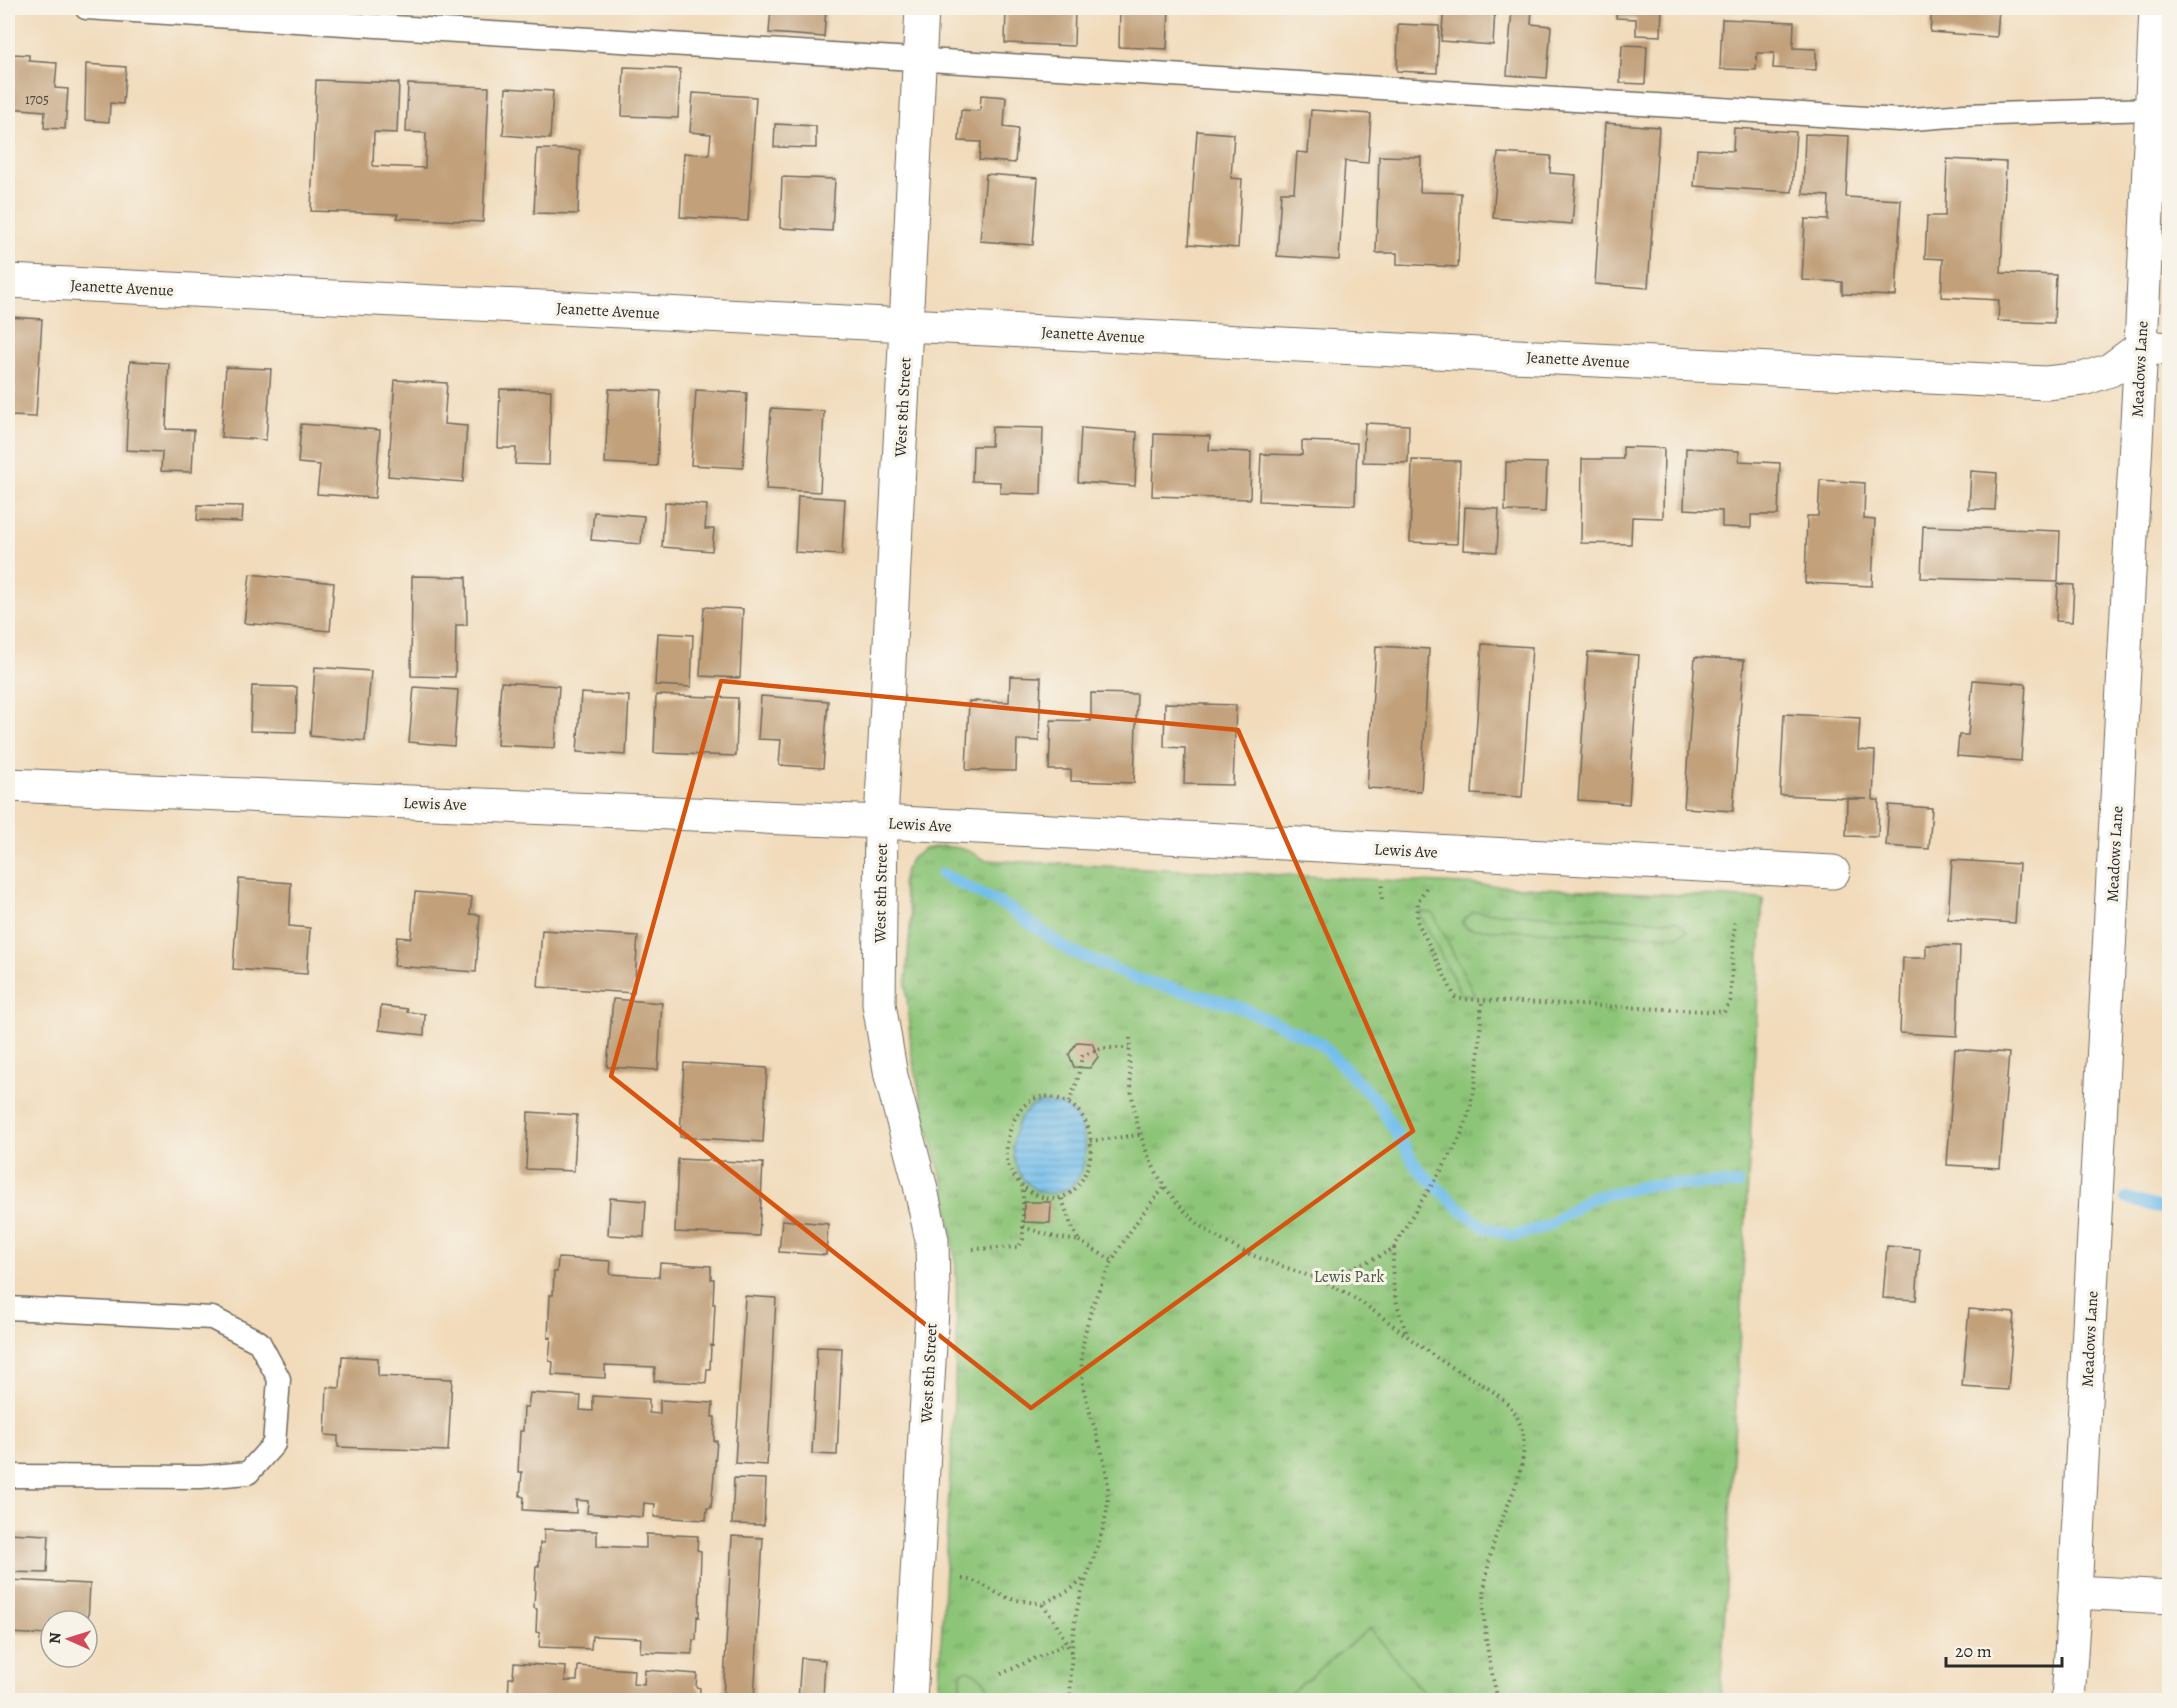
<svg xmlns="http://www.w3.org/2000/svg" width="2177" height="1708" viewBox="0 0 2177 1708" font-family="Alegreya,serif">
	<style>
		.park { fill: url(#park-tufts); stroke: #5c7852; stroke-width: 1.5 }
		.garden { fill: #8dc578; stroke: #5c7852; stroke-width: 1.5 }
		.water { fill: url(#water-rules); stroke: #4e748c; stroke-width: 1.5 }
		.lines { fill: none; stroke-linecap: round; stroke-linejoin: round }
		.stream { stroke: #72beec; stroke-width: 12 }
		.building { fill: #c1a07a }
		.service-casing { stroke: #70695d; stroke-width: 25 }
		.minor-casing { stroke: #70695d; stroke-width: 35 }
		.path { stroke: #70695d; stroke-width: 4; stroke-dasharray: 1.5 4.5; stroke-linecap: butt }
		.service { stroke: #fff; stroke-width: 22 }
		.minor { stroke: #fff; stroke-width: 33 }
		.marked { fill: none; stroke: #d5540f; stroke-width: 4.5; stroke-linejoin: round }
		.labels { text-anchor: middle; stroke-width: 6; stroke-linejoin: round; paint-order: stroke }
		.number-label { font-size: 14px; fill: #50483f }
		.street-label { font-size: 16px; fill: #2b2b2b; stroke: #f7f3e8 }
		.park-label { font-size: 16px; fill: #485942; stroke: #f7f3e8 }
	</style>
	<defs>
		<pattern id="park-tufts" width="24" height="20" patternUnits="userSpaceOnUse" patternTransform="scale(1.5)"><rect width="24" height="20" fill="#8dc578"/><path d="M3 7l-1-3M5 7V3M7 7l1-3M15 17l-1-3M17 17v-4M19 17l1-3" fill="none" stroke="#73a063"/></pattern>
		<pattern id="water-rules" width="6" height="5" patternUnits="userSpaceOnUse" patternTransform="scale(1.5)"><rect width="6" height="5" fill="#72beec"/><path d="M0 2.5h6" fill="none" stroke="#5e9bbf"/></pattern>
	</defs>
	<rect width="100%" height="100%" fill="#f7f3e8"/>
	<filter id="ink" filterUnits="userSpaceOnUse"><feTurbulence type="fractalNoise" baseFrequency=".0167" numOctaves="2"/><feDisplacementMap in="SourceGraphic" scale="12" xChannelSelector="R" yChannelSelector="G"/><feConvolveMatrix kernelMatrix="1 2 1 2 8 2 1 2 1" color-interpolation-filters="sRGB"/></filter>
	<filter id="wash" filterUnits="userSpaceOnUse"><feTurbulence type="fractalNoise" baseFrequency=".008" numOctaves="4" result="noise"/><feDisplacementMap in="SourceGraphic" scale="24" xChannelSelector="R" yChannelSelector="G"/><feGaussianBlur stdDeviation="1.35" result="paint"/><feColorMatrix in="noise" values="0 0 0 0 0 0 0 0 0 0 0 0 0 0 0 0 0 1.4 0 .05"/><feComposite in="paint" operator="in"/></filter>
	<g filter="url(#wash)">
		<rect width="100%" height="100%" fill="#f1dbbb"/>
		<!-- park -->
		<path class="park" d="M941,846C959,847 970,850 985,860L1763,899L1720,1700H938L957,1342L956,1266L946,1193L926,1122L911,1051L906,984L911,916L902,885L905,870L912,858L924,849Z"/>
		<!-- garden -->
		<path class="garden" d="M1419,912L1433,913L1475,996L1461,994Z
			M1473,912L1677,921L1687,931L1678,936L1471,929L1467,928L1462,922Z
			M1370,1628L1429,1700H1282Z
			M967,1670C982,1674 989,1685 992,1700H960L961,1673Z"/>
		<!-- water -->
		<path class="water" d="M1041,1103C1050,1103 1060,1104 1068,1109C1089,1122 1091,1173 1070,1187C1065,1190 1058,1192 1053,1193C1040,1195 1029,1186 1022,1177C1009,1159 1010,1124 1029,1109C1032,1106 1037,1105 1041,1103Z"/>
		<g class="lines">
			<!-- stream -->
			<path class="stream" d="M942,874L1007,907L1070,951L1137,979L1235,1005L1320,1043L1379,1104L1417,1168L1457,1206L1484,1227L1514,1236L1547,1226L1590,1198L1649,1185L1738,1184
				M2126,1198L2170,1211"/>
		</g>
		<g id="blocks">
			<!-- building -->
			<path class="building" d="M771,8H826L824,37L769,33Z
				M1006,8H1075L1074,46L1005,43Z
				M1120,8H1169L1167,49L1119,47Z
				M1444,8H1495L1493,45L1441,41Z
				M1512,8H1532L1531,24L1551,26L1547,78L1507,75Z
				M1617,8H1662L1661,36L1636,35V19L1616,18Z
				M1932,8H1999L1997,37L1930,32Z
				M2022,8H2075V11H2022Z
				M1722,19L1794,22L1793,48L1816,49V70L1773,68L1774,53H1757L1756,70L1720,69Z
				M1398,24L1439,26L1437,73L1397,71Z
				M1622,45L1647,46L1645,84L1620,83Z
				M13,54L29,55V61L57,63L55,88L68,89L65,129L44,128L45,111L8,108V60L12,61Z
				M86,64L126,67L123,104L110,103L109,122L85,120Z
				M624,67L680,69L678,118L622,116Z
				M316,80L399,83L397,133L374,132L373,166L425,168L426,133L406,132L408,84L489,87L483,222L397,218L398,214L311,211Z
				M506,88L553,91L550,139L503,135Z
				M693,93L756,97L748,221L680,217L684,153L709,155L711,134L690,132Z
				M981,95L1006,97L1004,127L1018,129L1015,163L979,160L981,142L959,141L961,110L980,111Z
				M1311,110L1371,114L1368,163L1345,161L1339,260L1277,256L1281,192H1294L1297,152L1308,153Z
				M1605,123L1659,127L1648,288L1595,284Z
				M775,124L816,126V148L774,147Z
				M1734,128L1796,132L1792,192L1694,186L1697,149L1733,151Z
				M1197,131L1234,134L1231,178L1242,179L1238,248L1189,244Z
				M1805,134L1849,136L1846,197L1901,200L1896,296L1842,294V282L1802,280L1805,219L1828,220L1829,196L1803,194Z
				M537,149L580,150L578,214L534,213Z
				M1498,153L1551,156L1550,173L1576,175L1572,224L1493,218Z
				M1379,156L1421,157L1420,192L1461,193L1458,267L1397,264V253H1376Z
				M1947,159L2006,162L2001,273L2056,275L2054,323L1998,321L1999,300L1941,297L1943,259L1925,258L1927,216H1945Z
				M986,174L1038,178L1033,245L980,241Z
				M782,177L835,179L832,231L780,228Z
				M8,317L42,319L36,417L8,416Z
				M130,361L169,363L166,429L194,430L192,472L161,471L162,452L126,450Z
				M226,367L271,369L266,440L221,437Z
				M395,380L447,383L444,424L467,426L463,482L388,476Z
				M500,389L551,390L549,465L515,464L516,448H498Z
				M609,389L661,391L657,466L605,463Z
				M696,390L747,393L743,468L691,465Z
				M771,408L824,411L820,492L766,489Z
				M1365,423L1409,425L1408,463L1363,462Z
				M301,424L380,430L375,498L317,494L320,465L298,463Z
				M992,427L1043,428L1041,494L1000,493V482L972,481L973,446H991Z
				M1081,428L1137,432L1135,486L1078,482Z
				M1154,434L1210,436L1209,450L1251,452L1250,499L1152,496Z
				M1302,441L1357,443L1355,505L1259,501L1261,454L1302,455Z
				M1623,447L1664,448L1663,518L1632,517L1631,544L1581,543L1582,459H1623Z
				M1686,448L1739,451V461L1780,463L1778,515H1751V528L1722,527V511L1684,509Z
				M1412,460L1460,461L1457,544L1410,542Z
				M1506,462L1547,463L1545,512L1505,511Z
				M1971,471L1997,473L1995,510L1969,509Z
				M1820,480L1865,483L1864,519L1875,520L1872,586L1805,583L1807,516H1818Z
				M798,496L845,499L842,555L795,552Z
				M665,502L707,505L705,529H714L712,551L662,547Z
				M198,505L243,506L242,522L197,520Z
				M1465,507L1499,509L1497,552L1463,550Z
				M594,512L644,516L641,544L591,540Z
				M1923,526L2060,531L2058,582L1921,578Z
				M250,574L334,583L330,631L244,623Z
				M412,576L466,577L467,625H456L455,677L411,676Z
				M2058,584L2074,585L2072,622L2056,621Z
				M704,607L743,609L740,678L700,676Z
				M658,633L693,635L691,687L655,685Z
				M1482,644L1532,647L1522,797L1472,794Z
				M1376,646L1429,649L1421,791L1367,788Z
				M1588,652L1639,655L1629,804L1578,800Z
				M1695,657L1744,660L1733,811L1684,808Z
				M315,667L371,671L365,741L310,736Z
				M1010,676L1041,677L1039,741L1017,740L1016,771L966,770L969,701L1009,702Z
				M1973,680L2026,684L2021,761L1957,756L1959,735H1968Z
				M501,682L559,686L555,748L497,745Z
				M252,686L297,687L296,732L250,731Z
				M414,687L458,690L454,746L409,742Z
				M581,693L629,696L626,755L577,752Z
				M1091,693L1137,694L1134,783L1071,781V770H1049L1051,720L1091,721Z
				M656,695L738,698L736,756L654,753Z
				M761,696L828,701L823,768L779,765L781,740L758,739Z
				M1165,703L1236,705L1233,785L1184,784L1185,748L1164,747Z
				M1784,714L1860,718L1858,750L1875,751L1873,800H1879L1878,837L1846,836L1847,799H1867L1780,795Z
				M1889,805L1932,808L1929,849L1886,846Z
				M1952,860L2019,864L2015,923L1948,919Z
				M239,879L291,883L289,926L310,928L307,974L233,969Z
				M415,892L472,897L470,914L480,915L476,972L394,966L397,937L411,938Z
				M542,930L638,936L634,993L538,987Z
				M1926,945L1960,946L1957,1036L1900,1033L1903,958H1926Z
				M613,999L662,1003L658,1070L607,1067Z
				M381,1006L408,1009L407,1012L425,1014L424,1035L379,1030Z
				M1077,1042L1092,1043L1098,1057L1090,1068L1074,1067L1069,1054Z
				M1955,1049L2009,1053L2000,1168L1947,1165Z
				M684,1063L767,1068L763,1142L680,1137Z
				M528,1112L577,1115L574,1171L526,1169Z
				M678,1159L763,1163L759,1236L675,1232Z
				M610,1198L646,1201L644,1237L608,1235Z
				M1024,1202H1051L1050,1223L1024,1222Z
				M782,1220L828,1224L826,1255L779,1252Z
				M1887,1246L1920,1249L1916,1300L1883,1298Z
				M558,1258L611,1261L610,1274L659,1277L660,1263L711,1266V1279H714L713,1304H715L713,1346L711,1345L710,1369H707L706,1383L654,1381L655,1367L605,1365V1378L552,1375L553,1362L549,1361L551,1337L548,1338L550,1295H553L554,1272H557Z
				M745,1296L776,1298L767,1465L735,1463Z
				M1969,1309L2014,1313L2008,1390L1962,1387Z
				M817,1347L842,1348L837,1455L812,1454Z
				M342,1356L378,1358V1376L452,1379L448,1451L338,1447V1436L325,1435L327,1387L340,1388Z
				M530,1393L581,1396L580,1410L593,1411V1396L649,1399V1413L660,1414V1400L713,1403L712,1417H715L714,1441H717L711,1508H707L706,1520L654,1517L655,1504L644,1503L643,1517L587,1513L588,1501L576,1500V1513L523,1510L524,1497L520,1496L522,1472H518L520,1431H523L524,1407H528Z
				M734,1478L766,1479L764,1525L732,1524Z
				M544,1529L597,1531V1546L646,1548V1534L698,1536L697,1550L701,1551L699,1617L697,1616L696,1640H693L692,1654L640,1652L641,1638L592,1636L591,1649L539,1647L540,1633L536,1632L537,1609L534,1608L536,1566H539L540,1543H544Z
				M8,1533L49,1535L47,1573L8,1572Z
				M732,1536L763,1538L754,1700H723Z
				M8,1580L90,1584L88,1621H51V1635L8,1633Z
				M801,1658L825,1660L823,1700H798Z
				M514,1663L566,1667L565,1681H577L578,1666L634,1670L633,1684L644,1685L645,1670L697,1674L696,1687L700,1688L699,1700H508L509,1678H513Z"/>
		</g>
	</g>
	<g filter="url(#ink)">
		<use href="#blocks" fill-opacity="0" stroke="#70695d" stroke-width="1.5"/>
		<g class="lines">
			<!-- service casing -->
			<g class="service-casing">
				<path id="service" d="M86,8L1899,120L1965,115L2151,109
					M8,1308L212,1318L259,1342L279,1379L274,1444L248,1473L201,1477L8,1476"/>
			</g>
			<!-- minor casing -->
			<g class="minor-casing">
				<path id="minor" d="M8,281L907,325L2046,383L2083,379L2110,370L2141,347L2170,349
					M8,785L881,822L1833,872
					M2075,1592L2170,1597
					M910,1700L933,1291L932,1240L920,1185L891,1076L879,1004L881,822L922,8
					M2068,1700L2075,1592L2141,347L2156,8"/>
			</g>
			<!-- path -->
			<path class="path" d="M1426,888L1418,901L1417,921L1455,997L1460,999L1724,1012L1730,1001L1735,918
				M1382,899V885
				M1130,1038C1125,1128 1156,1213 1243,1251C1276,1266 1312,1274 1344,1292C1378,1311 1407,1338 1440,1360C1462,1374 1504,1392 1516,1415C1536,1452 1512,1492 1499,1527C1492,1545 1488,1565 1485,1584C1481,1624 1489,1662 1498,1700
				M1069,1102L1077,1082L1082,1056L1102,1048H1129
				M1090,1141L1140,1135
				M1023,1227L1055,1237L1079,1241L1071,1225L1061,1196
				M1079,1241L1113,1261
				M1394,1248C1412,1212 1437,1180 1456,1145C1479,1101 1479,1048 1482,1000
				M973,1249L1019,1247L1023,1239V1187C1017,1180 1010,1173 1008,1164C1002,1138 1018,1091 1051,1097C1119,1109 1090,1218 1039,1196C1033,1194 1028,1190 1023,1187
				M1316,1278C1344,1271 1370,1262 1394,1248C1390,1281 1395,1303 1407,1334
				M962,1579C982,1581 982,1586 999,1594C1011,1601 1028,1601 1042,1604
				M1071,1652L1056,1623L1042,1604L1070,1590L1085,1578
				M1001,1674L1066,1644
				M1070,1700C1071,1669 1071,1636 1078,1605C1087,1570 1105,1537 1108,1500C1110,1464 1093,1428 1085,1394C1068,1326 1119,1237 1164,1188"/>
			<!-- service -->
			<use href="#service" class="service"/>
			<!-- minor -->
			<use href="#minor" class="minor"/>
		</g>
	</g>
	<!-- marked area -->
	<path class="marked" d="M721,681L1238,730L1413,1131L1031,1408L611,1076Z"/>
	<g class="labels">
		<!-- number labels -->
		<g class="number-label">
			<text x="37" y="104">1705</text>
		</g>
		<!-- street labels -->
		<g class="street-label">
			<text transform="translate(122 287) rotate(3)" y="6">Jeanette Avenue</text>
			<text transform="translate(608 310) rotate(3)" y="6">Jeanette Avenue</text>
			<text transform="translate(1093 334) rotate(3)" y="6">Jeanette Avenue</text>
			<text transform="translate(1578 359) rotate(3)" y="6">Jeanette Avenue</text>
			<text transform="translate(2139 369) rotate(-87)" y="6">Meadows Lane</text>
			<text transform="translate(902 407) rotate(-87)" y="6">West 8th Street</text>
			<text transform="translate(435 803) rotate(2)" y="6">Lewis Ave</text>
			<text transform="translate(920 824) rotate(3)" y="6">Lewis Ave</text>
			<text transform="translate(1406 850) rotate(3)" y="6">Lewis Ave</text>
			<text transform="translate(2114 854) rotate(-87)" y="6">Meadows Lane</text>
			<text transform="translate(880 893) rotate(-89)" y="6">West 8th Street</text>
			<text transform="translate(2089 1339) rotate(-87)" y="6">Meadows Lane</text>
			<text transform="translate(928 1373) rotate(-87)" y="6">West 8th Street</text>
		</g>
		<!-- park labels -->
		<g class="park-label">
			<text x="1349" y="1282">Lewis Park</text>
		</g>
	</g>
	<!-- margin -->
	<rect width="2177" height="1708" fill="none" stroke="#f7f3e8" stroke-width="30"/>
	<!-- north arrow -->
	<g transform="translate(69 1639) rotate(273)"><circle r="28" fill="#f7f3e8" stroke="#a5a39c" stroke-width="1.5"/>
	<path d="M0-4.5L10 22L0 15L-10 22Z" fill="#d1495b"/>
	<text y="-9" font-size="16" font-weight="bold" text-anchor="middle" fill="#2b2b2b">N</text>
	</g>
	<!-- scale -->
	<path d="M1946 1657v9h116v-9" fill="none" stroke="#2b2b2b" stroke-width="3"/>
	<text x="1955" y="1657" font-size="18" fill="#2b2b2b" stroke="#f7f3e8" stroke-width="4.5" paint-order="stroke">20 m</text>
</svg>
